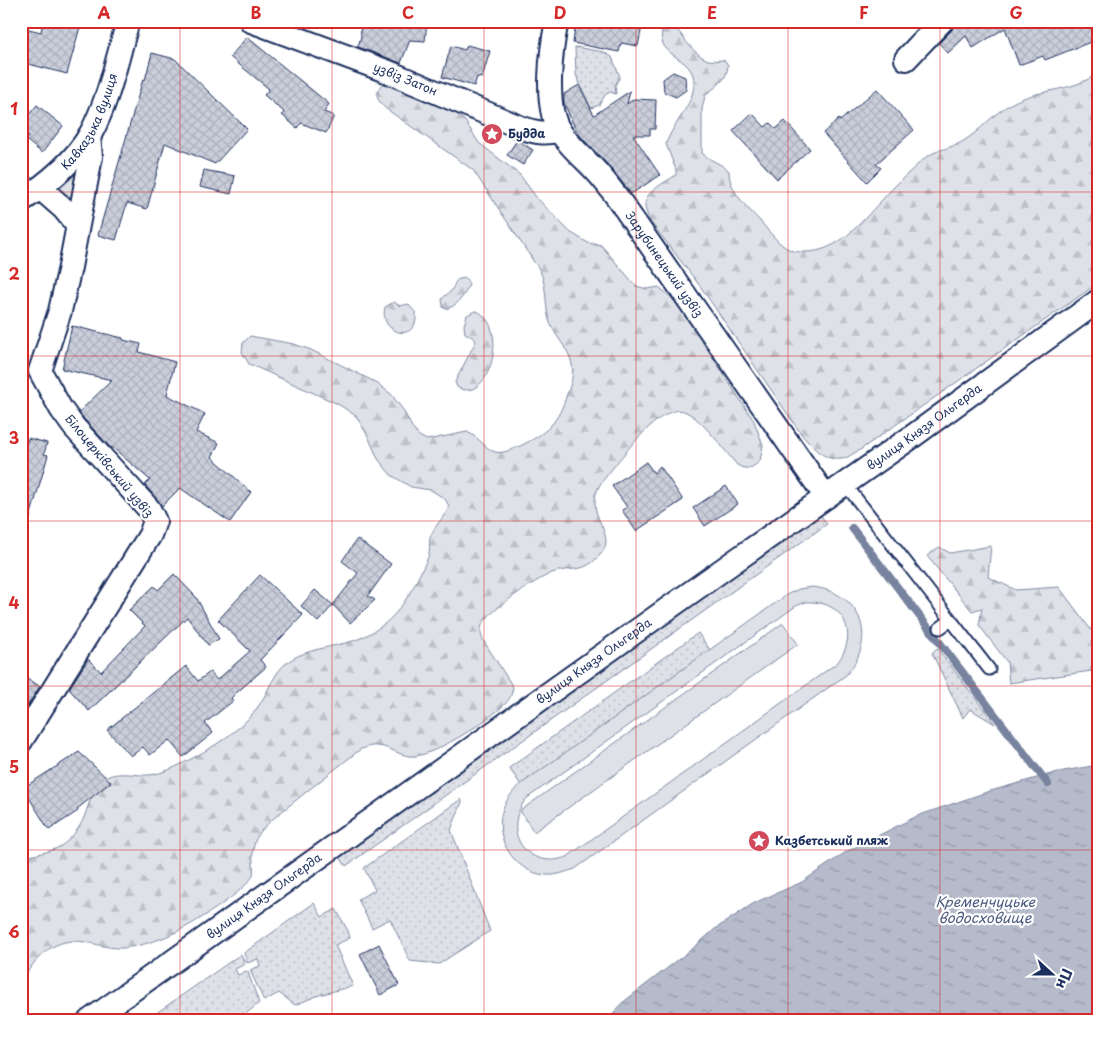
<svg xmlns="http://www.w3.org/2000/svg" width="1119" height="1042" viewBox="0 0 1119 1042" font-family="'Playpen Sans',sans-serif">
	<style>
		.grass { fill: url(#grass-dots); stroke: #7c88a2 }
		.forest { fill: url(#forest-firs); stroke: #7c88a2 }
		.garden { fill: #dee1e7; stroke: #7c88a2; fill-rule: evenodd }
		.water { fill: url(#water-ripples); stroke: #77839f }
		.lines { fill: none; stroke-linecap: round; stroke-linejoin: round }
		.stream { stroke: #77839f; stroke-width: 8 }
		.building { fill: url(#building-cross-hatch); stroke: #1b2f5e }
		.service-casing { stroke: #1b2f5e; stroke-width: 15 }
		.minor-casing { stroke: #1b2f5e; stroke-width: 26 }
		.service { stroke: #fff; stroke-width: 11 }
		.minor { stroke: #fff; stroke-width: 22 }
		.grid { fill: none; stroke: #d62828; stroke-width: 1; stroke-opacity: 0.55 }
		.labels { text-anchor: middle; stroke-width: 4.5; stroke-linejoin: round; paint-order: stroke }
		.street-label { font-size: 12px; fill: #1b2f5e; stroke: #fff }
		.poi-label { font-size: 12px; font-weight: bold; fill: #1b2f5e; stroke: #fff; text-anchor: start }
		.water-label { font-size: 14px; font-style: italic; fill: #49597e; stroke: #fff }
		.neatline { fill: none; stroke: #d62828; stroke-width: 2 }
		.grid-label { font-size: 16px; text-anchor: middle; font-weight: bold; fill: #d62828 }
	</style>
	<defs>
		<pattern id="grass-dots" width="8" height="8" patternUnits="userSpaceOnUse" patternTransform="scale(1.25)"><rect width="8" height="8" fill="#dee1e7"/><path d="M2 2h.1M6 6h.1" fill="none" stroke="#bec1c9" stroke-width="1.8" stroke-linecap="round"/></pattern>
		<pattern id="forest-firs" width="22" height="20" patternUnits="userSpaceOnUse" patternTransform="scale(1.25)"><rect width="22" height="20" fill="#dee1e7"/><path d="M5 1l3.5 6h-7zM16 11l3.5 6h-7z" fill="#bec1c9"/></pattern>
		<pattern id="water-ripples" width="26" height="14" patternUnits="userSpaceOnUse" patternTransform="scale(1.25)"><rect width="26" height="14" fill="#b5bbca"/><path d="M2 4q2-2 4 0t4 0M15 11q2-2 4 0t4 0" fill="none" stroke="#9298a7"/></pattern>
		<pattern id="building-cross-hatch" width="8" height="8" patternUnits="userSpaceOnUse" patternTransform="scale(1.25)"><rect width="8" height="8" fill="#caceda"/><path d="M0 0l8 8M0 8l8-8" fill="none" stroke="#adb1be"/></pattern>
	</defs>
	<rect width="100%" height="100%" fill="#fff"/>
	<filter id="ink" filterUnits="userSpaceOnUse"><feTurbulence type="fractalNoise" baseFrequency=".02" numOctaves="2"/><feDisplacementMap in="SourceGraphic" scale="10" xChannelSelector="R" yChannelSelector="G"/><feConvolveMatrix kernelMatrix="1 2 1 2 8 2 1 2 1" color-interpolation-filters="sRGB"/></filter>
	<g filter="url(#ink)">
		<!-- grass -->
		<path class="grass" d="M575,47L604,52L612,57L620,77L615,85L616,94L610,92L605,95L599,105L591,108L576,75Z
			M819,513L827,524L346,866L339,856Z
			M698,633L710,650L521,785L509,768Z
			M937,648L995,724L970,709L963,718L932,653Z
			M461,799L462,802L451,830L490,931L439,964L410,961L390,919L372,928L358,899L375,890L364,868Z
			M314,903L322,917L336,909L348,931L350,938L335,945L353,986L319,995L295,1005L279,993L264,1001L250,970L260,966L258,959L247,963L244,953Z
			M241,954L245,964L235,969L238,975L246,971L248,972L259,1003L237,1021H145Z"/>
		<!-- forest -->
		<path class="forest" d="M668,21L671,22C682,34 692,54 708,60C713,61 719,60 724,60L728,65C727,82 716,85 705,96L702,109V153C710,161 721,163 729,171C729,191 747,207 760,221C769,231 778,244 790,250C795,252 800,252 805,252C839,252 860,223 881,201C894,186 909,172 924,159C937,148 952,149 965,140C981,130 993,114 1009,105C1036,88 1072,93 1098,73V283L860,450C855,452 850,456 846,458C827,464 812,447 802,435L700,286L650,221C648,216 645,210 645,205C644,192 666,182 676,175V170L666,144C673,123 693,106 694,84C696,54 648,58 665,23Z
			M389,82L450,108L465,121L479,143L520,175L536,197L570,232L588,243L601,245L636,286L647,289L659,287L672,298L686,316L754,421L763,445L760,461C752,468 748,471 737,465C725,451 702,419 686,412C662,399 615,466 601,483C598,488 595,494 595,501C594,525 620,539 595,560C581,573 568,567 552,573C537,579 488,611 482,625C480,631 481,635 483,640L513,687C512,694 510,699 505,704C489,720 438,753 416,756C401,758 390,746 376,746C371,745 366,748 361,749C339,766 317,783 295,801C284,810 270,820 261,831C253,841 252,852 253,863C253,867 254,871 253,875C248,889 198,921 184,928C166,938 143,946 123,948C106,949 91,941 74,941C49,941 30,964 21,984V858C32,855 52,852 61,846C70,840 78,830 83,820C88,808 93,785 105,778C118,770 136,776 150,775C163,773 174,768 185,762C209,750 242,730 257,708C268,694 273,672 289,661C306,649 333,647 353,641C386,629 401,611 417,580C420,573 425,565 428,557C431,549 428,541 431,535C436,524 445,517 449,506L445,499L431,490L411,487L391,475L378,459L368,436L356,416L338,404L249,364L242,352L243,343L250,336L294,344L311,350L375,382L391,394L403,410L413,429L419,436L427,440L467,432C479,437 487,450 495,452C503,454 513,449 520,446C547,433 558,423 567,394C571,384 574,375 572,364C569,348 554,336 549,320C544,301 548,277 534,262L473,170L385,108C376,99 374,93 383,83Z
			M78,168L72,200H70L53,187Z
			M466,278L469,285C464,296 457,307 445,309L443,307L442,299C444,296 448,294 451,291C457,282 453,279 466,278Z
			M394,302L400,306L408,304L416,313C419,344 378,335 385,307Z
			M475,311C481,312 483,315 487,320C505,344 485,404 457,387L455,382L476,341L474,338L465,333L464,325L467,315Z
			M991,546L988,577L1016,590L1059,587L1091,630L1098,629V670L1009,683L1007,662L979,625L982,608L972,611L927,556L939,547L950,553Z"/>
		<!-- garden -->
		<path class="garden" d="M812,587C861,592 879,638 846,675L575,869C568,871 561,874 553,875C518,878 490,839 504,806C507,799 512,793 517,787L788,594L799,589ZM806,602C844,600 860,634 837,663L567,857C527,871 500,832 526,799L796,606Z
			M783,623L798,644L534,832L520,811Z"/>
		<!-- water -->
		<path class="water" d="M1098,765V1021H608L622,1003L692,949L715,929L754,903L802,882L846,852L917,816L987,792L1058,772Z"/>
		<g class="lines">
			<!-- stream -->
			<path class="stream" d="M852,528L1048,784"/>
		</g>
		<!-- building -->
		<path class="building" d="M43,21H59L80,27L67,74L21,62V42L25,28L41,32Z
			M360,21H427L425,41L410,40L401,63L358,47L361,36Z
			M576,21H643L638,46L621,43L619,52L573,43Z
			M955,21H1098V39L1045,60L1043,56L1019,65L1005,28L973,48L966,36L948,53L939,43L952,30Z
			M247,37L329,104L324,112L334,116L326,133L301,123L297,128L282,115L284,112L264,95L269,89L230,57Z
			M467,45L490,51L482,78L477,77L474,86L442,77L451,46L465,50Z
			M152,53L175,59L247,129L215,164L165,143L147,209L127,203L116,240L98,235L143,79L145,80Z
			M673,72L685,77L686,90L676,97L664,92L663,79Z
			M579,85L594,115L630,91L627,104L634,99L656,100L655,129H650V135H633L660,175L631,194L611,168L583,139L575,128L564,103V94Z
			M877,89L914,130L876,164L881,168L867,182L823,133L839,119L840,121Z
			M37,105L63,126L42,153L26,140L29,136L21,130V124Z
			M752,113L765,127L770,123L776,129L785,121L810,149L777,179L733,131Z
			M517,140L533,150L523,165L507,155Z
			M204,170L235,176L231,194L200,187Z
			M72,326L123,338V340L141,344L139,352L175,362L167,395L205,414L196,432L219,443L212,457L251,492L230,522L180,488L162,506L145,485L150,480L112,447L111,448L84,419L79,412L112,380L62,369Z
			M28,438L47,443L44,454L48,455L27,528L21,527V462Z
			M646,462L654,473L660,466L683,500L636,531L622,510L627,507L612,486Z
			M726,486L738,504L705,526L693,508Z
			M357,539L391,564L368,596L375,600L350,623L333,605L358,573L342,561Z
			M174,574L196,597L219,639L208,645L187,617L89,711L69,689L88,659L101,672L145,626L129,610L154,586L158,590Z
			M260,575L303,615L260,660L266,667L235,694L231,698L233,701L205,723L213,733L183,757L169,740L150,755L143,747L131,756L107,730L186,666L198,681L210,672L217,680L250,651L218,620Z
			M315,590L333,605L318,622L301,606Z
			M21,676L40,686L21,716Z
			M79,752L111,782L77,809L78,811L49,830L23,788Z
			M379,944L399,985L380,995L360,954Z"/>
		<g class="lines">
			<!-- service casing -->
			<g class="service-casing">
				<path id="service" d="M845,484L951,620L940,628
					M951,620L989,669"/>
			</g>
			<!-- minor casing -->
			<g class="minor-casing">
				<g id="minor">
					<path id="s1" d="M251,21L386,71L522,128C535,132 545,135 559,130"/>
					<path id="s2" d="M557,21C551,49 544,105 559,130C568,145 583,157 595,170C603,178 610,188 617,197L826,497"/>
					<path d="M906,59L942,21"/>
					<path d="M40,188L64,209L77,225"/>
					<path id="s3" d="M21,201C47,184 74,162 90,135C109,100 117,59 128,21"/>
					<path d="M21,741L150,535L155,521L149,509L74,427L61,409L40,371L60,311L70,267L91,157L89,136"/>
					<path id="s4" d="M89,1021L732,563L913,436L1098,301"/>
				</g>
			</g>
			<!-- service -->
			<use href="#service" class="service"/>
			<!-- minor -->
			<use href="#minor" class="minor"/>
		</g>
	</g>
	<!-- grid -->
	<path class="grid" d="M180,21V1021M332,21V1021M484,21V1021M636,21V1021M788,21V1021M940,21V1021M21,192H1098M21,356H1098M21,521H1098M21,686H1098M21,850H1098"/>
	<!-- icons -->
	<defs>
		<g id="sight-disc" transform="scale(1.125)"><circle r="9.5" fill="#d1495b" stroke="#fff"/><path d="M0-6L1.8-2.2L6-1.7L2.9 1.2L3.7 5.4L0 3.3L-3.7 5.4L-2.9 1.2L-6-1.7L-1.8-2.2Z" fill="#fff"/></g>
	</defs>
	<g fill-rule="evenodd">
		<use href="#sight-disc" x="492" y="134"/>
		<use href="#sight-disc" x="759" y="841"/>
	</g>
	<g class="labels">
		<!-- street labels -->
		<g class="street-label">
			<text dy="4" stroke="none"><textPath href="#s1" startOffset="165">узвіз Затон</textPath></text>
			<text dy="4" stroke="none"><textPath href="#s3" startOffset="108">Кавказька вулиця</textPath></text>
			<text dy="4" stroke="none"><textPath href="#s2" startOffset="282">Зарубинецький узвіз</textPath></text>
			<text dy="4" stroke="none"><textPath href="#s4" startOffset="1025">вулиця Князя Ольгерда</textPath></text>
			<text transform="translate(109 466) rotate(50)" y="4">Білоцерківський узвіз</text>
			<text dy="4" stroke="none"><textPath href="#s4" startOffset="620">вулиця Князя Ольгерда</textPath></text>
			<text dy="4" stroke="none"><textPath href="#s4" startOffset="215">вулиця Князя Ольгерда</textPath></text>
		</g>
		<!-- poi labels -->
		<g class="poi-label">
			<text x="508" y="138">Будда</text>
			<text x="775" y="845">Казбетський пляж</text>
		</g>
		<!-- water labels -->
		<g class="water-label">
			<text x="985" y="907">Кременчуцьке<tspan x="985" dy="16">водосховище</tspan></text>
		</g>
	</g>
	<!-- margin -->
	<rect width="1119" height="1042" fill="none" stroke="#fff" stroke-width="55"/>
	<!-- north arrow -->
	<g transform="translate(1052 974) rotate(111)" stroke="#ffffff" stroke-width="4" paint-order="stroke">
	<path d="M0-4L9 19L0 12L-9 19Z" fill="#1b2f5e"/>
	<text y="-8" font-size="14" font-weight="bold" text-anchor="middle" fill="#1b2f5e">Пн</text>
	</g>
	<rect x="28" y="28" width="1064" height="986" class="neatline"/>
	<g class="grid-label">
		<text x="104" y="19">A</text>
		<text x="256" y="19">B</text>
		<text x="408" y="19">C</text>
		<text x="560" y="19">D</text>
		<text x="712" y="19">E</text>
		<text x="864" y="19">F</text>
		<text x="1016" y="19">G</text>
		<text x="14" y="115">1</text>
		<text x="14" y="280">2</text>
		<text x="14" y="444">3</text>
		<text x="14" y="609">4</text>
		<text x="14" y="773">5</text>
		<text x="14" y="938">6</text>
	</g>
</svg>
